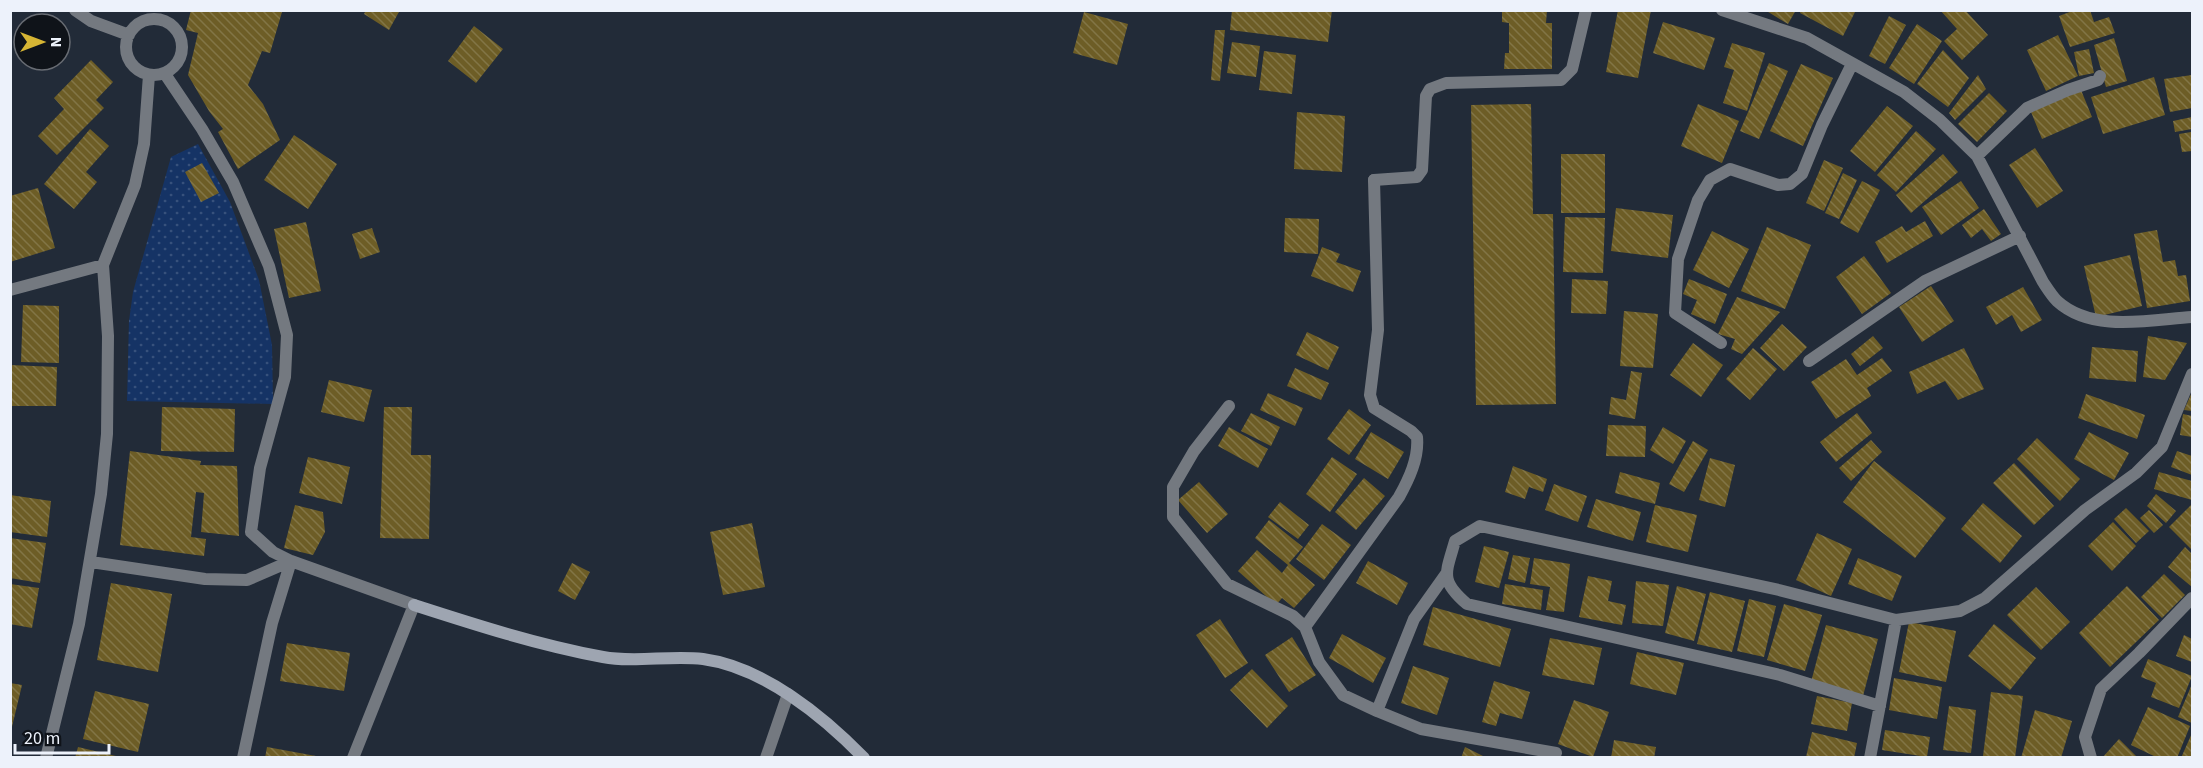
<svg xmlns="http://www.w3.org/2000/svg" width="2203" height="768" viewBox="0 0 2203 768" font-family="'Source Sans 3',sans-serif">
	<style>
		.park { fill: url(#park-dots) }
		.building { fill: url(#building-back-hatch) }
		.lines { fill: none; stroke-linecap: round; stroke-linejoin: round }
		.lane { stroke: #747980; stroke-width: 12 }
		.street { stroke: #747980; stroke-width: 12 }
		.secondary { stroke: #9ea5b1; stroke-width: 12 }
	</style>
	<defs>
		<pattern id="park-dots" width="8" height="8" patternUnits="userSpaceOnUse" patternTransform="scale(1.5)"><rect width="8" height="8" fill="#153365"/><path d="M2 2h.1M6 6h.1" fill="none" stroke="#37517c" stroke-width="1.8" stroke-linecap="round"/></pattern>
		<pattern id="building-back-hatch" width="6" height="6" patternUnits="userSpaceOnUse" patternTransform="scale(1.5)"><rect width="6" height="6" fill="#6d5d26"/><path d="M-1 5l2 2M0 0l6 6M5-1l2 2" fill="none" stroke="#827546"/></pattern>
	</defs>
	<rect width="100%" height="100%" fill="#222b38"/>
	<!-- park -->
	<path class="park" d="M198,144L230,202L259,280L272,345L273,404L127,401L129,321L133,292L171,157Z"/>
	<!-- building -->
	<path class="building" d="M191,10L282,12L270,53L262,51L248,85L263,104L280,140L238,169L218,132L223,129L209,111L188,75L198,33L186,30Z
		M366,10H400L389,30L364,14Z
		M1232,10H1332L1328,42L1230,30Z
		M1502,10H1547L1546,23H1552V69H1504L1505,53H1509V23L1502,22Z
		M1618,10H1651L1638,78L1606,72Z
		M1765,10H1796L1788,24Z
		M1801,10H1856L1843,36L1800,13Z
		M1940,10H1965L1988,35L1962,60L1944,41L1957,29Z
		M2075,10H2090L2094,22L2109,17L2115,33L2070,47L2059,16Z
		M1084,12L1128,24L1117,65L1073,53Z
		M1889,16L1906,25L1885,64L1869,56Z
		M1663,22L1715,38L1704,70L1653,53Z
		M1917,24L1942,41L1914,84L1889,68Z
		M474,26L503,49L476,83L448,61Z
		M1215,30H1225L1220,81L1211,80Z
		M2058,35L2078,76L2046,91L2027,50Z
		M2114,38L2127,81L2106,87L2094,45Z
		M1232,42L1260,46L1256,77L1227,73Z
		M1732,43L1765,53L1747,111L1723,103L1734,70L1724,67Z
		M2089,49L2094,73L2079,76L2074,52Z
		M1943,50L1969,78L1948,107L1917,84Z
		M1264,51L1296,55L1292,94L1259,90Z
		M91,60L113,82L96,100L104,108L57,155L38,136L64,109L54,98Z
		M1769,63L1788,71L1759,139L1740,131Z
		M1801,64L1833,78L1803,146L1770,131Z
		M1978,75L1986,89L1955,120L1949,113Z
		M2192,75V108L2170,112L2164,79Z
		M2154,77L2165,115L2103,134L2091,97Z
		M2081,90L2092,117L2042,139L2031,112Z
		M1989,93L2007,111L1977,142L1958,124Z
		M1531,104L1533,214H1553L1556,404L1476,405L1471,105Z
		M1698,104L1739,121L1722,163L1681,146Z
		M1887,106L1913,126L1875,172L1850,151Z
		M1297,112L1345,116L1342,172L1294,169Z
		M2192,117V129L2175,132L2173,121Z
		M90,129L109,146L86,172L97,182L74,209L44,184Z
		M1916,131L1936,149L1896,192L1877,175Z
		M2191,132L2192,151L2182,152L2179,134Z
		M294,135L337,164L308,209L264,180Z
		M2035,148L2063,191L2037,208L2009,165Z
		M1561,154H1605V213H1561Z
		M1943,154L1958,172L1911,213L1896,195Z
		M1824,160L1843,168L1824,211L1806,203Z
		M202,163L219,193L201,202L185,172Z
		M1843,173L1857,180L1839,219L1825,213Z
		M1862,181L1880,190L1858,233L1840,223Z
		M1961,181L1979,208L1941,235L1922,207Z
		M38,188L55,248L10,262V196Z
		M1616,208L1673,215L1668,258L1611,251Z
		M1984,209L2001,234L1991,241L1982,229L1971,238L1962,225Z
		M1565,217L1605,218L1603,273L1563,272Z
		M1285,218L1319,219L1318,254L1284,252Z
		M1925,221L1933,236L1887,263L1875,242L1902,226L1906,232Z
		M306,222L321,291L289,298L274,229Z
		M1767,227L1811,245L1785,309L1741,291Z
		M372,228L380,252L360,259L352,234Z
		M2157,230L2163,262L2175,260L2178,276L2186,275L2190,301L2147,308L2134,234Z
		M1712,231L1749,249L1729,288L1693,270Z
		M1322,247L1340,254L1336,262L1361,271L1353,292L1311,276Z
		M2130,255L2142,306L2096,317L2084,266Z
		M1864,256L1891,293L1862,314L1836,277Z
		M1572,279L1608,281L1606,314L1571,313Z
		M1689,279L1727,294L1715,324L1691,314L1697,300L1683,294Z
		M1931,286L1954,321L1922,342L1899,307Z
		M2023,287L2042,320L2021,332L2012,315L1996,325L1986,307Z
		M1737,297L1780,312L1742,354L1731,349L1735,339L1718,334Z
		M23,305L59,306V363L21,362Z
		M1624,311L1658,314L1653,368L1620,366Z
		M1782,324L1807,347L1784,371L1760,348Z
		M1307,332L1339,347L1328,370L1296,355Z
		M1873,336L1883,348L1860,366L1851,354Z
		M2148,336L2187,343L2165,380L2143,377Z
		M1693,343L1723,365L1701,397L1670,375Z
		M2092,347L2138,351L2136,382L2089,378Z
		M1753,348L1777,369L1750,400L1726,379Z
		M1964,348L1984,389L1958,400L1945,381L1917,394L1909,372Z
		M1882,358L1892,371L1867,388L1871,396L1836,419L1811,382L1846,359L1857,375Z
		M10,365L57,367L56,406H10Z
		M1295,368L1329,383L1321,400L1287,386Z
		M1631,371L1642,373L1635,419L1609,414L1611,397L1626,400Z
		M329,380L372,390L364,422L321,412Z
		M2192,392V411L2184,410Z
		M1268,393L1303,408L1295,426L1260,410Z
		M2086,394L2145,415L2137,439L2078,418Z
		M162,407L235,409L234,452L161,451Z
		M384,407H412L411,455H431L429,539L380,538Z
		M1349,409L1371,425L1349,455L1327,439Z
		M1251,413L1280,427L1271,446L1241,431Z
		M1857,413L1872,433L1836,462L1820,442Z
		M2183,414L2192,416V437L2180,435Z
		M1608,425L1646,426L1645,457L1606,456Z
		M1229,427L1268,449L1258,468L1218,446Z
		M1663,427L1686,441L1673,464L1650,450Z
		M1371,432L1404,452L1388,479L1355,459Z
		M2089,432L2129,453L2114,480L2074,459Z
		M2037,438L2080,479L2060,501L2017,459Z
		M1871,440L1882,452L1851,481L1839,468Z
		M1693,441L1708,450L1684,492L1669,484Z
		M130,451L201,461L200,465L237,466L239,536L201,532L204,493L196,492L191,537L206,539L204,556L120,545Z
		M2177,451L2192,456V475L2171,467Z
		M308,457L350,467L342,504L299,493Z
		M1332,457L1357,474L1330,512L1306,494Z
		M1710,458L1735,465L1725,507L1699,500Z
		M1874,461L1946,518L1915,558L1843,502Z
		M2014,463L2054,506L2034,525L1993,483Z
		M1513,466L1547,479L1543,492L1529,487L1525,499L1505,492Z
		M1620,472L1660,483L1655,504L1615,493Z
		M2159,472L2192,481V500L2154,489Z
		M1364,478L1385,496L1356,530L1335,512Z
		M1199,482L1228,514L1207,533L1178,500Z
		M1554,484L1587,496L1578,522L1545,510Z
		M2156,494L2176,511L2166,523L2147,506Z
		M10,495L51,501L47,537L10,532Z
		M1596,499L1641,512L1633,541L1587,527Z
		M1280,502L1309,525L1298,539L1268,517Z
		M1983,503L2022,536L2000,563L1961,529Z
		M2192,504V550L2169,527Z
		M295,505L323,512L325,532L313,555L284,548Z
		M1655,505L1697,515L1688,552L1646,542Z
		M2126,508L2149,531L2136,543L2114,519Z
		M2149,510L2163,525L2154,533L2140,518Z
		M1269,520L1303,547L1289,563L1315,585L1294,608L1282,598L1276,605L1238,571L1257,550L1282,573L1288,565L1255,538Z
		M2113,522L2136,546L2112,571L2088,546Z
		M752,523L765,587L723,595L710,532Z
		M1322,524L1351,545L1324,580L1296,559Z
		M1817,533L1852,549L1831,596L1796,580Z
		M10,538L46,543L40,583L10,578Z
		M1484,546L1509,552L1499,588L1475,582Z
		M2185,547L2192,554V587L2168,567Z
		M1513,555L1530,558L1525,583L1508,579Z
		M1534,558L1570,564L1564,612L1546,610L1550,587L1530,584Z
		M1858,558L1902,576L1892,601L1848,584Z
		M1368,561L1408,583L1397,605L1356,583Z
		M572,563L590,572L575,600L558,591Z
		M2164,574L2185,595L2162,618L2141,597Z
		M1588,576L1612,581L1608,601L1626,605L1622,625L1579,617Z
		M1636,581L1669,585L1663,626L1632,623Z
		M111,583L172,594L158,672L97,660Z
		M10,584L39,588L32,628L10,624Z
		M1505,584L1543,590L1541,610L1502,604Z
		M1677,586L1706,594L1694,641L1665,633Z
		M2127,586L2159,620L2110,667L2079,633Z
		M2036,587L2070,622L2041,650L2007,615Z
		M1710,592L1745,601L1732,652L1697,644Z
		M1749,599L1776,606L1764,657L1737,651Z
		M1784,604L1822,615L1805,671L1767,660Z
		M1433,607L1511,629L1500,667L1423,645Z
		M1220,619L1248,663L1225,678L1196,635Z
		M1909,622L1956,631L1946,682L1899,672Z
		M1994,624L2036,658L2010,690L1968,656Z
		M1826,625L1878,639L1863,696L1811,682Z
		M1342,634L1386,658L1373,683L1329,658Z
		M2184,635L2192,639V662L2176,656Z
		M1292,637L1316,675L1289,692L1265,655Z
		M1550,638L1602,648L1594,685L1542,675Z
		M287,643L350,653L344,691L280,681Z
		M1637,652L1684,663L1676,695L1630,684Z
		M2148,659L2192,676L2179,708L2151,697L2156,683L2141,677Z
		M1413,666L1449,678L1437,715L1401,703Z
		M1252,669L1288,706L1267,728L1230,690Z
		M1894,678L1942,687L1937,719L1889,710Z
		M1494,681L1530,692L1522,719L1500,713L1496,726L1482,722Z
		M10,683L22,685L11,731H10Z
		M2192,684V723L2178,717Z
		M95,691L149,704L138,752L83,739Z
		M1991,692L2023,696L2015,758L1983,756Z
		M1817,696L1852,703L1847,731L1811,724Z
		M1574,700L1609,712L1593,757L1558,744Z
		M1949,706L1976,710L1971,753L1943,750Z
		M2148,707L2190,726L2177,758H2158L2131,745Z
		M2035,710L2072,721L2061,758H2021Z
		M1885,730L1930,737L1927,757L1882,750Z
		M1812,732L1857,743L1854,758L1806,757Z
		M2192,733V758H2181Z
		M2119,739L2138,758H2102Z
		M1614,740L1656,747L1654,758H1611Z
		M78,747L120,757V758H75Z
		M267,747L316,756V758H265Z
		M1465,747L1487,758H1461Z"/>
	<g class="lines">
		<!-- lane -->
		<path class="lane" d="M1374,180L1417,177L1422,170L1426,96L1430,89L1446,83L1561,80L1572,69L1586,10"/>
		<!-- street -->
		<path class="street" d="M75,10L91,21L129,35
			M1722,10L1807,38L1904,92L1940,120L1977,156L2043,282C2047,288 2052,296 2057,301C2092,333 2149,320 2192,317
			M126 47a28 28 0 1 1 56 0a28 28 0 1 1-56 0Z
			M165,74L202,129L233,182L269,266L287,335L285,377L260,468L251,532L273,552L291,561L414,605L353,758
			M1977,156L2027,108L2068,90L2098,80L2100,76
			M10,290L103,265
			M1721,343L1675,313L1678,259L1698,200L1710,180L1730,169L1778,185L1790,184L1802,174L1822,125L1852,64
			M1809,361L1925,281L2020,236
			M1229,406L1194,451L1173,487V517L1227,584L1293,616L1305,627L1319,662L1343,695L1377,711
			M91,562L205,579L247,580L291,561
			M1446,574L1414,619L1377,711L1421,729L1556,753
			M1305,627L1399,497C1409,479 1419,458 1417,437L1411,431L1374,408L1370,395L1378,330L1374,180
			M1880,706L1780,675L1467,604C1439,580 1446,573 1455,541L1480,526L1779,590L1896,620L1960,611L1985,598L2085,510L2136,473L2162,447L2192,374
			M46,758L79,624L101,494L107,434L108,336L103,265L135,185L144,144L149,75
			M243,758L272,623L291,561
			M766,758L788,694
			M1870,758L1896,620
			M2091,758L2085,737L2101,689L2139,653L2192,598"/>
		<!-- secondary -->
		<path class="secondary" d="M414,605C476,625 538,645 603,657C635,663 670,655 703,659C763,667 823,716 864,758"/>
	</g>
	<!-- border -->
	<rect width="2203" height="768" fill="none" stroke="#edf2fb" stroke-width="24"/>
	<!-- north arrow -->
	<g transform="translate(42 42) rotate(90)"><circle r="28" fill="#0f1319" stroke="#686c73" stroke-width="1.5"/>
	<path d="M0-4.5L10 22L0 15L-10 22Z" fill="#d6b534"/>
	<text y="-9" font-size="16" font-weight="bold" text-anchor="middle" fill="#edf2fb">N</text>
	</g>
	<!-- scale -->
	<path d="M15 744v9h94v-9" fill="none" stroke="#edf2fb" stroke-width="3"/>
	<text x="24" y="744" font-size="18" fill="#edf2fb" stroke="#0f1319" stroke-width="4.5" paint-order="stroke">20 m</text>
</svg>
